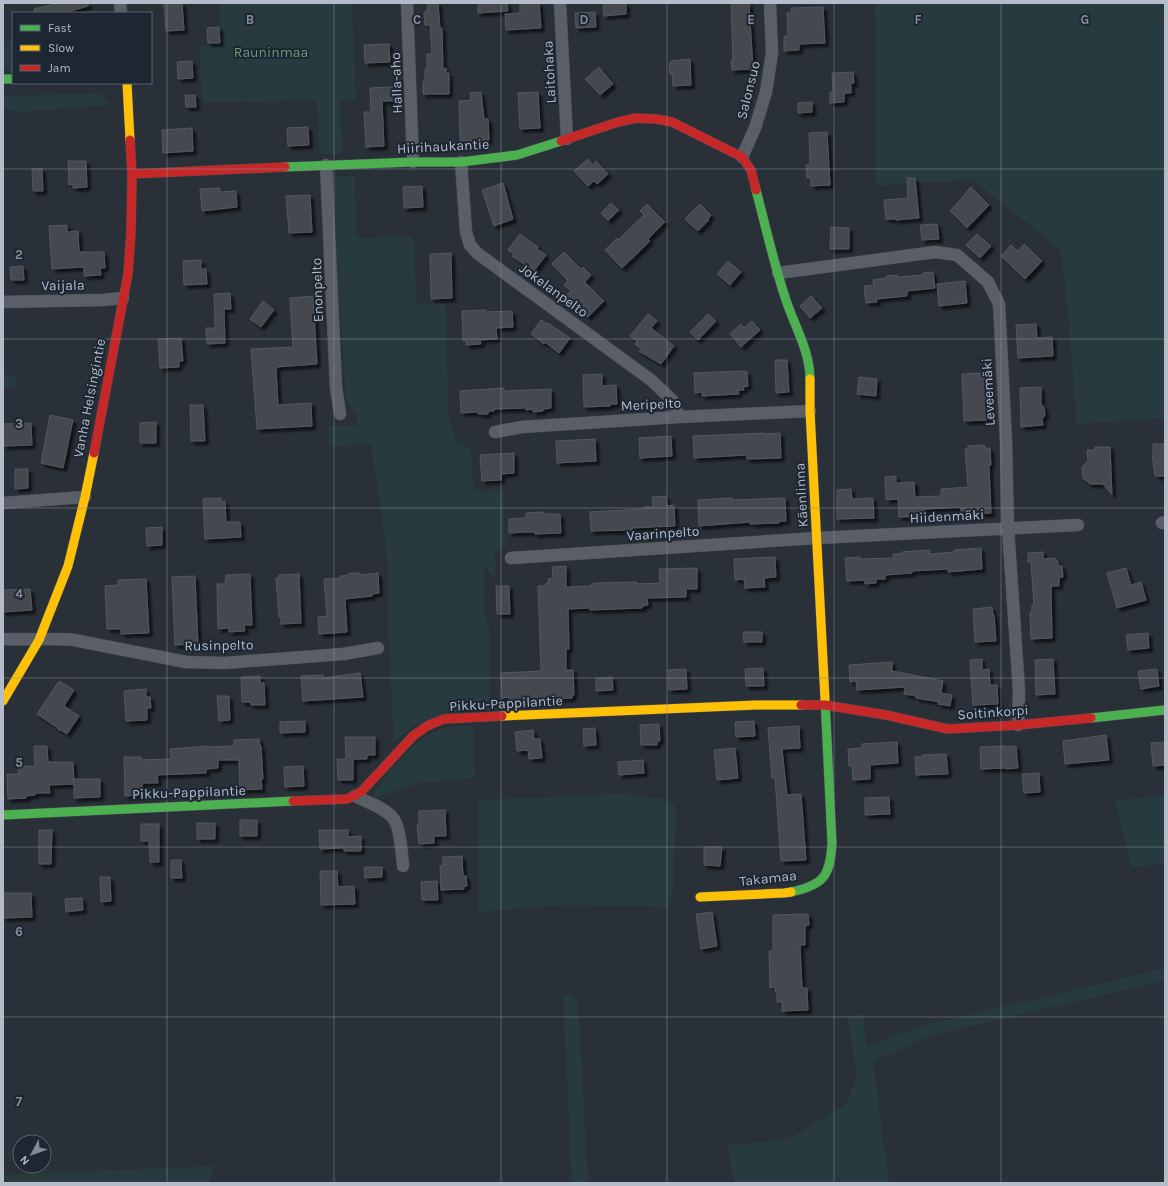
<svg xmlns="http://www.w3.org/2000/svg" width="1168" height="1186" viewBox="0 0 1168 1186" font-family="Karla,sans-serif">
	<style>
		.green { fill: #273a3e }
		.building { fill: #444950; stroke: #52575f; filter: url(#shadow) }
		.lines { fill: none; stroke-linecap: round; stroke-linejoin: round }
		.street-casing { stroke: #484c53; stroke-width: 13 }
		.fast-casing { stroke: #484c53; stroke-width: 10 }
		.slow-casing { stroke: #484c53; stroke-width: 10 }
		.jam-casing { stroke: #484c53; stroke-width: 10 }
		.street { stroke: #5a5e66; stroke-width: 12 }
		.fast { stroke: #4caf50; stroke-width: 9 }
		.slow { stroke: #ffc107; stroke-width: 9 }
		.jam { stroke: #c62828; stroke-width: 9 }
		.grid { fill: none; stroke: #848b96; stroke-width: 1; stroke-opacity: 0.55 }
		.labels { text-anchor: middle; stroke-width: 4; stroke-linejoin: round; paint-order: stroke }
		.park-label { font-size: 14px; fill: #6b9a76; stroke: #1d2633 }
		.street-label { font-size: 14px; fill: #b4bcc9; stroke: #1d2633 }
		.grid-label { font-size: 13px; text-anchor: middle; font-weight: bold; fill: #848b96; stroke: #1d2633; stroke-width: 4; stroke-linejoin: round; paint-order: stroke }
	</style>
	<defs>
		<filter id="shadow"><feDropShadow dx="3.5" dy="3.5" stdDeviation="1" flood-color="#0009"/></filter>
	</defs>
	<rect width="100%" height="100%" fill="#2a3038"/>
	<!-- green -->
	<path class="green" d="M220,3H352L356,100L340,101L342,154H319L317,100L202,103L199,46L221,45Z
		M875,3H1165V418L1077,424L1066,291L1060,249L973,180L876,186Z
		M13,40V70H3V42Z
		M102,93L109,105L21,112L3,109V96Z
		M336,176H355L356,238L413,236L417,304L445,303L449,420L456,441L471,449L474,492L503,490L505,545L495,552L496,580L484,567V613L489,626L490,710L419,722L394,742L388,630L387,552L371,444L329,446L328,426H358L357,416L346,398L338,285L334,187Z
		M3,375L16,377L17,385L3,390Z
		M473,726L475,778L419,783L374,798L375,790C395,767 415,736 446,728C454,725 465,727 473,726Z
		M623,794L665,799L674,804L676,816L673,889L667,907L566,905L479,912V800Z
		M1165,794V863L1131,868L1115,801Z
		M1165,968V981L928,1036L873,1062L889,1183H734L728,1145L789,1139L846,1104L857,1075L847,1016L863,1013L867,1047L927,1024L965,1016Z
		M571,994L578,1002L588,1183H572L563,995Z
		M214,1166L210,1183H3V1175Z"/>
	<!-- building -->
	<path class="building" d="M59,3H88V6L64,13H34V9Z
		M164,3H182L184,30L166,31Z
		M427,3H438L440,28H442L443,69L446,68V73H449V94H423V81H425V69H427V54H432L430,25H425L424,13H426V10H428Z
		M478,3H507L508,11L478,13Z
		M520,3H539L541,28L506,30L505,14L520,13Z
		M603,3H626V14L604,16Z
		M731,3H749L753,69L732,70L731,60H733Z
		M823,7L825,43L799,44V50L784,51V36H788L787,13H792L791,8Z
		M595,12L596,27L576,28L575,13Z
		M219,27L220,43H208L207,28Z
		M389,44L390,62L365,63L364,45Z
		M690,59L691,85L673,86L672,74H670L669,63L671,62V61Z
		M192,61L193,78L178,79L177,62Z
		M599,67L613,84L600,95L585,79Z
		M853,72L854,83H851V93H844V102L830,103V92H833L832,73Z
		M393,87L394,101H382L384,146L366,147L364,112H371L370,88Z
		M481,92L484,119H488L489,140L460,141L459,101L471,100L470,93Z
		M538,92L540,128L520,129L518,93Z
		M185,95H195L196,107H186Z
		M812,102V112L798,113V103Z
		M308,127L309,145L288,146L287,128Z
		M192,128L193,151L163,153L162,130Z
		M827,132L830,185L811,186V178H807L806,165L810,164L809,133Z
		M588,159L593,165L596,161L608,174L597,184L594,181L588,186L574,171Z
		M68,161H86L87,187L73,188V184L69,185Z
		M42,168L43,191H33L32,169Z
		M907,178H915L919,218L896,220V219H886L884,200L908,198Z
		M503,183L513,219L494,226L482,190Z
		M422,186L423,207L404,208L403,187Z
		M971,187L989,205L967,228L950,211Z
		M220,188V192L236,191L237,207L202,211L200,189Z
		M310,195L312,232L289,233L286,196Z
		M611,203L619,210L608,221L601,213Z
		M647,204L665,222L648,239L650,241L622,268L605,250L617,238L618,240L644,215L640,211Z
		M700,204L711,215L708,219L709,220L698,231L685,219Z
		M937,224L939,239L922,240L920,225Z
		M67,225V232L78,231L79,252H104L105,268H100L101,275L84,276V267L52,269L49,226Z
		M831,227L849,228V249H830Z
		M520,234L538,247L537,249L546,255L534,271L512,256L514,254L508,250Z
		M977,234L991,246L980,258L966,245Z
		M1024,244L1042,261L1025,279L1001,256L1011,245L1018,251Z
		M564,252L581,269L583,267L591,275L585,282L604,301L588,317L570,301L571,300L566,295L571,291L564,285L568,281L552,264Z
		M451,253L452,298L431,299L430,254Z
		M201,260V269H206L207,284L184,285L183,261Z
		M728,261L741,272L730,285L717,274Z
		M23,266L24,280H11L10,267Z
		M933,272L935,288L907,291V296L876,299L877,302L866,303L864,286L874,285L873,280L886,278V276L897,275L898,277L923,275V273Z
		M965,281L967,303L939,306L937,284Z
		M230,293L231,309H224L225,343L207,344L206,328H215L214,294Z
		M313,296L317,364L276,367L278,405L311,403L312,426L257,429L251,349L293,347L290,298Z
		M811,296L822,308L810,318L800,306Z
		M263,301L274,310L261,327L250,319Z
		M486,310V312L512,311L513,327L496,328L497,339L480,340L481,344L466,345V341H463L462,311Z
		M648,314L657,321L651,328L674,346L661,364L639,351L641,349L635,344L637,341L630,336Z
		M708,314L716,321L698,340L690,332Z
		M541,320L547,324L548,323L570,338L559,353L545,342L544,344L531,334Z
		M752,321L760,330L741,347L730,334L741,324L744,328Z
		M1036,324L1037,338L1052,337L1053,356L1018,358L1016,325Z
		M181,338L183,361H179V367L160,368L158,339Z
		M775,360H787L789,392L776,393Z
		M743,371L747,372L748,386L743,387L744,390H738L739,394L702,396V392L695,393L694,373Z
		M985,373L987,420L964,421L962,374Z
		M602,374V386L616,385L617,404H610V406L584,407L583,375Z
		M859,377L877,379L876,396L857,394Z
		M1041,387V404L1044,407L1045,415L1042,419L1043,425L1021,427L1020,388Z
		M504,388V391L551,389V408L543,409V411L533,412V409L526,410V408L494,409V411H488V414H479L476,412L461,413L460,391Z
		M190,405H203L205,441H191Z
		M50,415L73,420L63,468L41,463Z
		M156,422V443H140V423Z
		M31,423L32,445L4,446L3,424Z
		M764,433V434L780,433L781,458L747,459L746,455L694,458L693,436Z
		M671,436L672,456L640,458L639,438Z
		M595,439L596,461L557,463L556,441Z
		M1153,444H1165V476H1155L1152,455L1153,454Z
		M984,445L985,448H990L991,465H989L991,513L977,514L973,510L961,511V507L925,509V516L899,517L898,499L886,500L885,477L896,476V483L914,482L915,497L941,496V489L968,487L965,449L968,448V446Z
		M1095,447H1110L1112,495L1103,484H1090L1083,478L1082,467L1088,461L1087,450H1095Z
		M514,453V473L501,474V480L482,481L480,455Z
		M15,469H28V488L15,489Z
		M851,489L852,499L873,498L874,518L837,519V490Z
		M666,496L667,506L674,505L675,526L632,528V530L591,531L590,512L644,509V507H653L652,497Z
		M221,498V502L225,501L226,522H240L241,537L205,539L203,499Z
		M732,498V500L785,498L786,521H779V523L750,524V522L699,526L698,500Z
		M544,512V514H560L561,533L535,534V532H527L509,533V519L526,518V513Z
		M162,527V545L147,546L146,528Z
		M981,548L982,569L948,572V569L912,571V573L885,575V579H876V583L865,584V580L847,581L845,558L860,557V559L894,558L893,554H902V552L930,550V554L954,552V550Z
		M1043,552V559L1055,558L1056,561H1058V566H1062L1063,577H1059V586H1051L1052,638L1031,639L1030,612H1032V605H1034L1031,562H1028V553Z
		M775,557L776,577L764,578L765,587L745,588L744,579L735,580L734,559Z
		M566,566V587L592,586L591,584L596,583L637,582V584L660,583L659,569L697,568V589H686V597L647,598L648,605L642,606V608L590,610V608L568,609L569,649H566V670H573L574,695H572V698L509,701V697L502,698L501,673L541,671L538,586H546V583H549L548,579L553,578L552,567Z
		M1126,568L1131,585L1141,582L1146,600L1117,608L1107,573Z
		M349,573H359L360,575L378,573L379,593L372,594V596L345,599L347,632L319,634L318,617L327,616L324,579L341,578L340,576L349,575Z
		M250,574L252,625H244L245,631L229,632V628L218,629L217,584H225L226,575Z
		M299,574L301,623L281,624V617H279L276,578H279V575Z
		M195,576L198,644L175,645L172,577Z
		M146,579L149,633L121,634V629H107L105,586L118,585V580Z
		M496,586H509L510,614H497Z
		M30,589L32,610L3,612V590Z
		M992,607L993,615H994L996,641L975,642L973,609Z
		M743,632H762V642H744Z
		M1148,633L1149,648L1128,650L1126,635Z
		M982,659V670L989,669L990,685H997L998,704L973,705L970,660Z
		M1053,659L1055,694L1036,695L1035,660Z
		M892,662V671L943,681L941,693L952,695L950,706L938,704L939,702L916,698V696L904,694L905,687L857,690L856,681L850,682L849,665Z
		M763,668L764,686H746L745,669Z
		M686,669L687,689L669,690L668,670Z
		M1157,669L1159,686L1141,689L1138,671Z
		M360,673L363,697L303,701L301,676L323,675V678Z
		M260,676V683H264L265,705H251L250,702H242L241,677Z
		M612,677L613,690L596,691V678Z
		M59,681L74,690L64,706L79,716L67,734L61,730H59L55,726L37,714Z
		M146,689V697H150L151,708H147V720L126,721L124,691Z
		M217,696H229L230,720L219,721Z
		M305,721V732L280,733V722Z
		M754,721L755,736L736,737L735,722Z
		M659,724L660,741H657V745H641L640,725Z
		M799,726L800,748L782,749L787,795L801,794L806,860L781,861L775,778H772L768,728Z
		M595,728L596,745L584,746L583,729Z
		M533,730L534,739H540L542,758L529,759L528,750L517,751L515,732Z
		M1106,735L1109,760L1065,764L1063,741Z
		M345,737H375V755H367V759H353V780H338L337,759H346Z
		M259,739L260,746H261L263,779H261L262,789L240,790L239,760H218V768L206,769V773L157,775L158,783H142L143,795L125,796L124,757H141V760L171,759L170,749L209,746V747L234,746V740Z
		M897,742L898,763L870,765V779L853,780L852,766H849L848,749L862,748V744Z
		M1165,742V765L1153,766L1151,743Z
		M34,746H47L48,762H73L74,783V779H100V797L74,798V784L49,785L50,793H35V795L26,796V798L8,799L7,774H19L18,766H35Z
		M1005,746V747L1016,746L1018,768L1005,769V768L981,769L980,747Z
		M735,748L738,778L717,780L714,750Z
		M946,754L948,774L916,775L915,757H922V755Z
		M643,760L644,773L619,775L618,762Z
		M303,766L304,786L285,787L284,767Z
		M1039,773L1040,792L1024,793L1022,774Z
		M889,797L890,814L865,815V798Z
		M445,810L446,836H434V843L419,844L417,825L419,823V811Z
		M240,820H257V836H240Z
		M197,823H215V839H197Z
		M141,824H159V862H150L149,841H141Z
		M39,830H52L51,864H39Z
		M319,830H348V837L361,836V851H344V848L320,849Z
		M704,847H722L720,866L704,865Z
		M462,856L463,876H466L467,886H464V889L441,890L440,866L443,865V857Z
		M171,860H181L182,878H171Z
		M364,867H382V877L365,878Z
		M320,871H337L338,887L354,886L355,904L321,905Z
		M100,877H110L111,901L101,902Z
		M437,881L438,900H422L421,882Z
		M3,893H31L32,917L3,918Z
		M82,898L83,910L66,912L65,899Z
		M712,912L717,946L701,949L696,914Z
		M808,914L809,925L805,926V945H800L802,988H807L808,1010L782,1011V1002H777V992H775V987L770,988L769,951H773V915Z"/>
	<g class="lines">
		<!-- street casing -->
		<g class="street-casing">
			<path id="street" d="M120,3L121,13
				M407,3L413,162
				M560,3L567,139
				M742,157L755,128L766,92L772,53L770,3
				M461,162L466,232L470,245L477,253L651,380L672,400L679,417
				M326,165L336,387L340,414
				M778,273L935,252L957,255L972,268L988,282L999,304L1006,441L1008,528L1019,691L1018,725
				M3,302L102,300L123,298
				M495,432L522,427L679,417L810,411
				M3,503L85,497
				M1162,523L1165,522
				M511,558L817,538L1078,525
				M3,639C27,640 50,638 74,640L186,662L224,663L343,654L378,648
				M355,796C367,802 384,807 393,818C400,826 402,854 403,866"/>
		</g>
		<!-- fast casing -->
		<g class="fast-casing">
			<path id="fast" d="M3,79H13
				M285,167L413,162H461L517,155L561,141
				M756,190C765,224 773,260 784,294C792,322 810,349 810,379
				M1091,718L1165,710
				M3,815L293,801
				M791,892C824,885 830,876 832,843L825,699"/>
		</g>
		<!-- slow casing -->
		<g class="slow-casing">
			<path id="slow" d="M127,83L130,140
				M810,379V411L825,699
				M3,701L39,640L68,566L85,497L94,453
				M502,716L756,705H801
				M700,897L784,893L791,892"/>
		</g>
		<!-- jam casing -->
		<g class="jam-casing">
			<path id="jam" d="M561,141L618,122L636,118L656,119L672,122L742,157L751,170L756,190
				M132,174L285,167
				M94,453L128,274L131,232L132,174L130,140
				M801,705H825L886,715L948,729L1018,725L1091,718
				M293,801L347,799L361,792L413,736L427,726L444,719L502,716"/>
		</g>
		<!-- street -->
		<use href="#street" class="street"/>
		<!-- fast -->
		<use href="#fast" class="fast"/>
		<!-- slow -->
		<use href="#slow" class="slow"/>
		<!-- jam -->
		<use href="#jam" class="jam"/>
	</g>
	<!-- grid -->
	<path class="grid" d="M167,3V1183M334,3V1183M501,3V1183M667,3V1183M834,3V1183M1001,3V1183M3,169H1165M3,339H1165M3,508H1165M3,678H1165M3,847H1165M3,1017H1165"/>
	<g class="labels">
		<!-- park labels -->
		<g class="park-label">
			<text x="271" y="57">Rauninmaa</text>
		</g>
		<!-- street labels -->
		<g class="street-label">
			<text transform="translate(549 72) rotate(-93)" y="5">Laitohaka</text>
			<text transform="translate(396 83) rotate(-92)" y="5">Halla-aho</text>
			<text transform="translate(748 90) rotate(-76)" y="5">Salonsuo</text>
			<text transform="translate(443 146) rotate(-3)" y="5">Hiirihaukantie</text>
			<text transform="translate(63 285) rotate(-1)" y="5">Vaijala</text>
			<text transform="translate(317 290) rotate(-92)" y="5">Enonpelto</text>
			<text transform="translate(554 290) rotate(36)" y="5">Jokelanpelto</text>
			<text transform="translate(988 392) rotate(-93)" y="5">Leveemäki</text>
			<text transform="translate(89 398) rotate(-79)" y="5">Vanha Helsingintie</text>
			<text transform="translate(651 404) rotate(-3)" y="5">Meripelto</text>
			<text transform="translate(801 495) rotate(-93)" y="5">Käenlinna</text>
			<text transform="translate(947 516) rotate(-3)" y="5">Hiidenmäki</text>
			<text transform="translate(663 533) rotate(-4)" y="5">Vaarinpelto</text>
			<text transform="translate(219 645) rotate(-1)" y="5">Rusinpelto</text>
			<text transform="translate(506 703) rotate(-3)" y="5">Pikku-Pappilantie</text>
			<text transform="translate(993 712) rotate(-4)" y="5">Soitinkorpi</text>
			<text transform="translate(189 792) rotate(-2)" y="5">Pikku-Pappilantie</text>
			<text transform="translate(768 878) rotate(-6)" y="5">Takamaa</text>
		</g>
	</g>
	<g class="grid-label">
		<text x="250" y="24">B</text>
		<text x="417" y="24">C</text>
		<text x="584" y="24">D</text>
		<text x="751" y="24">E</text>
		<text x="918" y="24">F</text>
		<text x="1085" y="24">G</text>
		<text x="19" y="259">2</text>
		<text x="19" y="428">3</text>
		<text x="19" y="598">4</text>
		<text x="19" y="767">5</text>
		<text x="19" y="936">6</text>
		<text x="19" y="1106">7</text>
	</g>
	<!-- border -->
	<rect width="1168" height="1186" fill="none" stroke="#b4bcc9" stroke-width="8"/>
	<!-- legend -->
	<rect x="12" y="12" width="140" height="72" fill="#1d2633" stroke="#59626f"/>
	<rect x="20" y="25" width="20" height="6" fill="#4caf50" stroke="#59626f"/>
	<text x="48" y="32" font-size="12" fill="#b4bcc9">Fast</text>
	<rect x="20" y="45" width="20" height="6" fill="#ffc107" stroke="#59626f"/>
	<text x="48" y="52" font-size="12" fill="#b4bcc9">Slow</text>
	<rect x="20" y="65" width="20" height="6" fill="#c62828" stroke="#59626f"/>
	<text x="48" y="72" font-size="12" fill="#b4bcc9">Jam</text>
	<!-- north arrow -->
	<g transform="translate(32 1154) rotate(229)"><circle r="19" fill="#1d2633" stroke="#59626f"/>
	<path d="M0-3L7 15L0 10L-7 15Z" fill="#848b96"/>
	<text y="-6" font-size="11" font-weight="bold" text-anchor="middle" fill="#b4bcc9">N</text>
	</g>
</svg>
